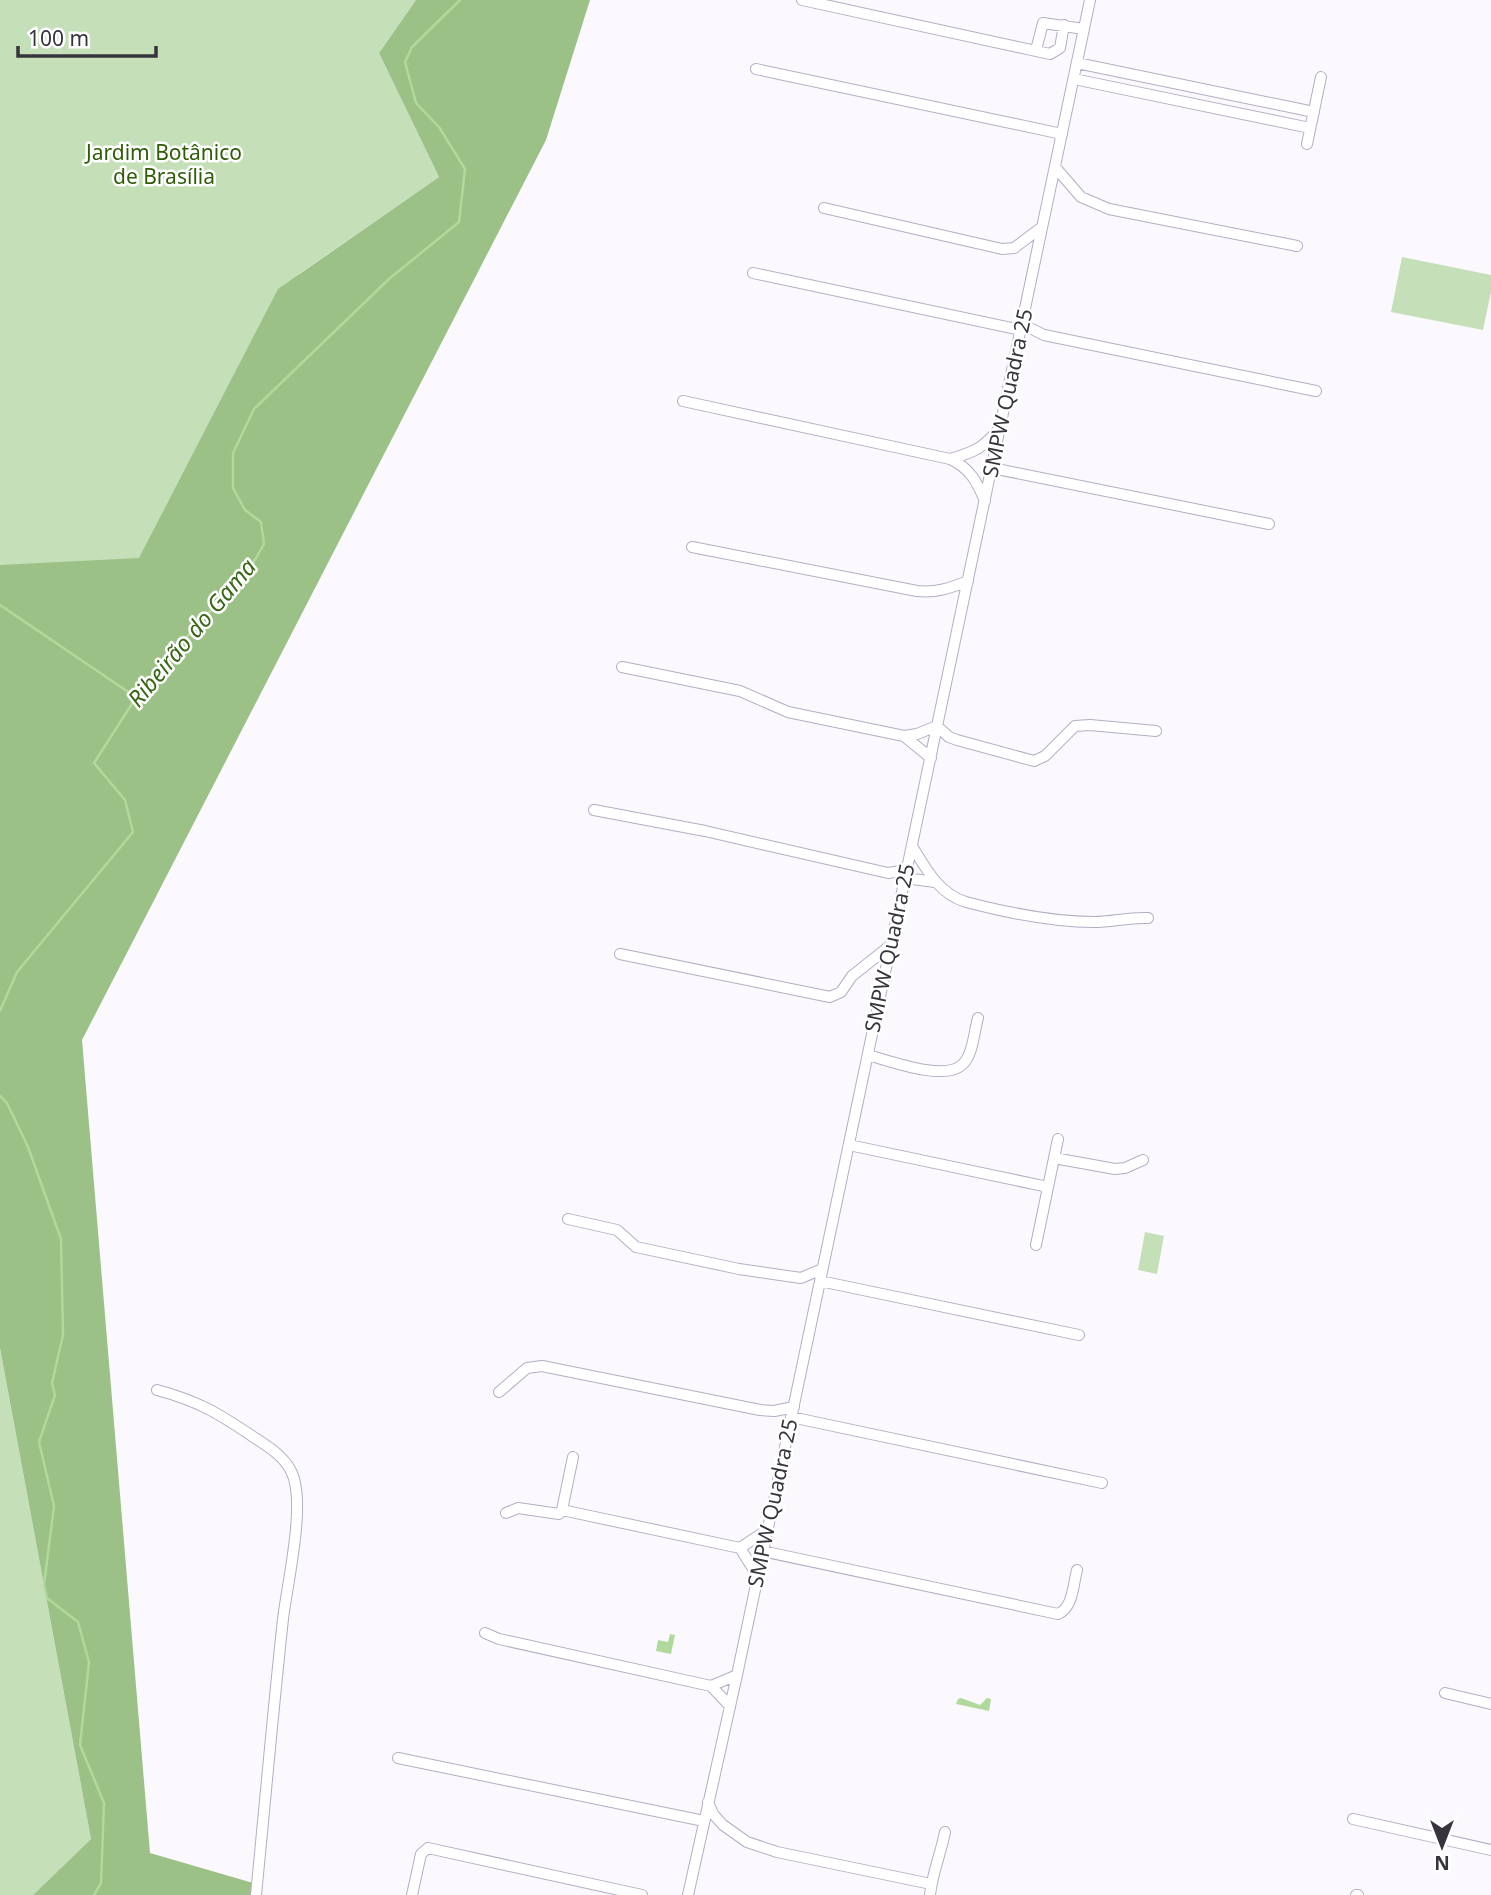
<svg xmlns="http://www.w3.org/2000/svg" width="1491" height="1895" viewBox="0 0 1491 1895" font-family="'Noto Sans',sans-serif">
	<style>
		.green { fill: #c5e0b8 }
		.forest { fill: #9bc186 }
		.water { fill: #b1d99c }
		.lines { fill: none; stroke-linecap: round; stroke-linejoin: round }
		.stream { stroke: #b1d99c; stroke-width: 2.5 }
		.minor-casing { stroke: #b5adc5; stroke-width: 12 }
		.minor { stroke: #fff; stroke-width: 10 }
		.labels { text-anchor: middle; stroke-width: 5; stroke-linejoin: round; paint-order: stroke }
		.park-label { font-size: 21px; fill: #2f5d07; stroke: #fff }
		.street-label { font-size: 21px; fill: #37343e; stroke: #fff }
		.water-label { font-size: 23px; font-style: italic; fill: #376614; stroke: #fff }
	</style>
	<rect width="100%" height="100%" fill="#fbf9fe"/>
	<!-- green -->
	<path class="green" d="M0,0H416L379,53L439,177L299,274L0,1150Z
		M1402,257L1491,275V292L1483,330L1391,312Z
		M1145,1232L1164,1236L1157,1274L1138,1270Z
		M0,1348L91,1839L33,1895H0Z"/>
	<!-- forest -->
	<path class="forest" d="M416,0H590L546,140L82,1040L150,1853L253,1883L251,1895H33L91,1839L0,1348V565L139,558L278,289L439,177L379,53Z"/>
	<!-- water -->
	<path class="water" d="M670,1634L675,1635L671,1654L656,1651L658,1640L668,1642Z
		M961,1698L980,1705L987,1698L991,1699L989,1711L956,1704L958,1699Z"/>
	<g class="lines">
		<!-- stream -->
		<path class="stream" d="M0,605L143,702
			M0,1011L17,972L133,832L125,800L94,763L146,682L252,565L264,544L261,522L245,510L233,488V453L254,409L389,279L459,222L465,169L439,127L416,103L405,62L412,47L460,0
			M0,1096L7,1103L28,1147L61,1239L63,1335L52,1383L55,1395L39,1442L54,1506L44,1585L47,1598L78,1622L89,1662L80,1745L104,1803L101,1883L94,1895"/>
		<!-- minor casing -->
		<g class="minor-casing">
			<path id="minor" d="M802,0L1050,54L1060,48L1064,25
				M1036,50L1043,23L1084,29
				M1077,63L1314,112
				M756,69L1062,134
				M1074,79L1310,128
				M1307,144L1321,77
				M1055,167L1081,197L1109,209L1297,246
				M824,208L1002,249L1014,248L1042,227
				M753,273L1021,330
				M1022,324L1044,335L1316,391
				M683,401L950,459C970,468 977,482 985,501
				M950,459C975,452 983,448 1000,428
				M992,468L1269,524
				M692,547L917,591C937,593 950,588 968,581
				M622,667L740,691L788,712L904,736L931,758
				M904,736L917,734L937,726L949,737L957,740L1034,761L1045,756L1075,726L1090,725L1156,731
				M594,810L705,831L888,873L907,870
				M912,846C926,869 939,894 966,902C1008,913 1051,922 1094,922C1112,922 1129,917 1148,918
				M905,878L935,882
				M620,954L830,997L841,992L852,976L891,945
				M868,1055C890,1061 946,1082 963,1064C973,1054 974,1032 978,1018
				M849,1145L1048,1187
				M1054,1158L1115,1169L1125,1168L1143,1160
				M568,1219L617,1230L636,1247L739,1269L801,1278L822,1269
				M1036,1245L1058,1139
				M820,1281L1079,1335
				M157,1390C198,1401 218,1413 252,1436C267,1446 283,1455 291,1471C307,1501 287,1584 283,1619C273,1711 265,1803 256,1895
				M499,1392L527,1368L542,1366L760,1410L774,1411L794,1407
				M791,1417L1102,1483
				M562,1510L740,1548L767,1530
				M506,1513L518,1508L559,1514L562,1510L573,1457
				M740,1548L757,1575
				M762,1551L1058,1614C1073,1608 1073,1585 1077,1570
				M485,1633L499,1639L711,1686L729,1705
				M711,1686L737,1675
				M1445,1693L1491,1704
				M398,1758L704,1821
				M708,1802L713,1814L723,1825L747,1842L777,1852L931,1884
				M1353,1819L1491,1850
				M412,1895L421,1854L428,1848L642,1895
				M688,1895L737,1675L1090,0
				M930,1895C932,1874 941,1853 945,1832
				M1356,1895H1358"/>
		</g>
		<!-- minor -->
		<use href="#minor" class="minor"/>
	</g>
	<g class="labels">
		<!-- park labels -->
		<g class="park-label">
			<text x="164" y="160">Jardim Botânico<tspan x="164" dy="24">de Brasília</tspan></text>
		</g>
		<!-- street labels -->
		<g class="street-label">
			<text transform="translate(1008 393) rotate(-78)" y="7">SMPW Quadra 25</text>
			<text transform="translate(890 948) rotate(-78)" y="7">SMPW Quadra 25</text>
			<text transform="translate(773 1503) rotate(-78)" y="7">SMPW Quadra 25</text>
		</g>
		<!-- water labels -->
		<g class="water-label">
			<text transform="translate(192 633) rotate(-50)" y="8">Ribeirão do Gama</text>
		</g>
	</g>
	<!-- north arrow -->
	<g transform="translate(1442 1846) rotate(180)" stroke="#ffffff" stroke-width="5" paint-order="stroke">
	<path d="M0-5L12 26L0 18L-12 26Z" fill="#37343e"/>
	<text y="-10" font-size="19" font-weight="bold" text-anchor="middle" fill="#37343e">N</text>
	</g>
	<!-- scale -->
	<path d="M18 46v10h138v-10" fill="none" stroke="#37343e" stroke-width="3.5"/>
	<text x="28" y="46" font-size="21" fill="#37343e" stroke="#ffffff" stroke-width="5" paint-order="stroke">100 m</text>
</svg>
